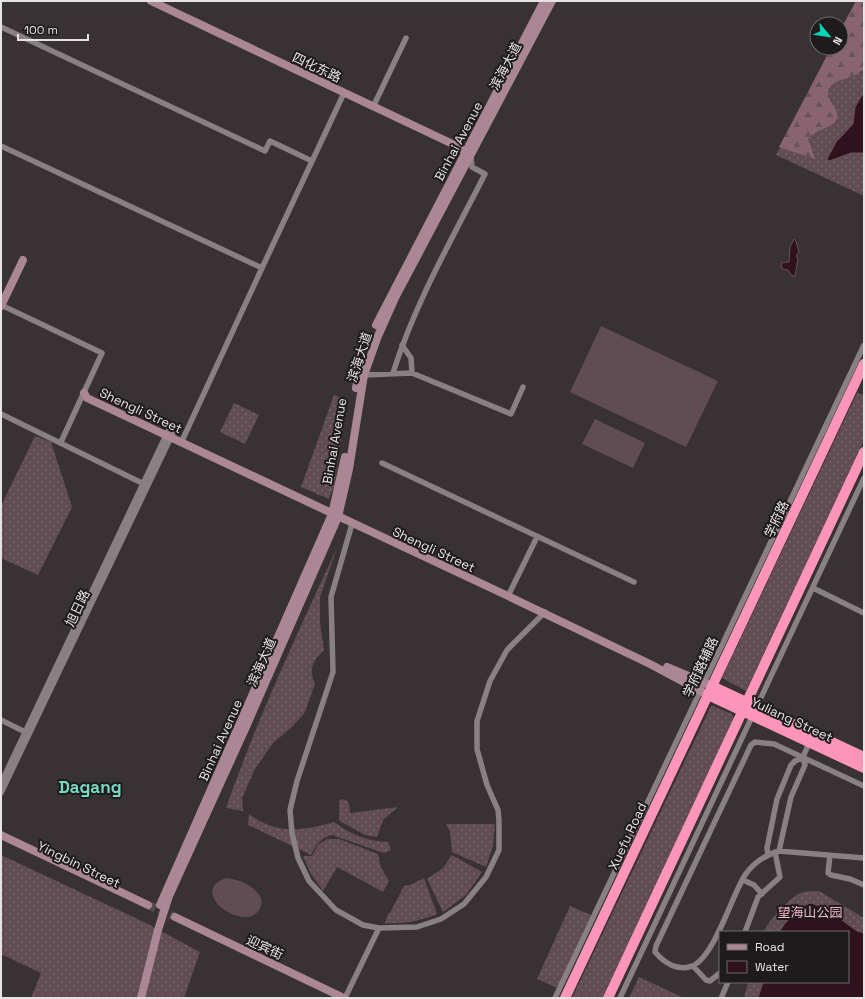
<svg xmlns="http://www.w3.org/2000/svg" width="865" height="999" viewBox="0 0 865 999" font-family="'Space Grotesk','Noto Sans SC',sans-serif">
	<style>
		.grass { fill: url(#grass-dots) }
		.forest { fill: url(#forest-firs) }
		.garden { fill: #614c53 }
		.water { fill: #30121e; stroke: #675159 }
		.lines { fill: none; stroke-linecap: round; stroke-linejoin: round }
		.secondary-tunnel { stroke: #534d4e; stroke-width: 8; stroke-dasharray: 8 4; stroke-linecap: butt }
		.street { stroke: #888083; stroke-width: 5.5 }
		.secondary { stroke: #ab8694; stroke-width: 8 }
		.highway { stroke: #fd94ba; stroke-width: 10 }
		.labels { text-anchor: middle; stroke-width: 4; stroke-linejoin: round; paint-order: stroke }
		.street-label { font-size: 13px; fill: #e7e3e4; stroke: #1e1b1c }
		.park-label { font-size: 13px; fill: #f8b6cc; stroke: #1e1b1c }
		.district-label { font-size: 17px; font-weight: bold; fill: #77dbc4; stroke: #1e1b1c }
	</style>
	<defs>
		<pattern id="grass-dots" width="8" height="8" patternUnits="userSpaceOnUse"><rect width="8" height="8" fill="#614c53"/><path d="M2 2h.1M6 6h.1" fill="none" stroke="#78666c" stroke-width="1.8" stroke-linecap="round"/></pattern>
		<pattern id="forest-firs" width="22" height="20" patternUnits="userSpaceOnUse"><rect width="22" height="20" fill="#896470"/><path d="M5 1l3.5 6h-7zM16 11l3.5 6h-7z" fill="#67545a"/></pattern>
	</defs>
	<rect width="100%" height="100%" fill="#393234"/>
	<!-- grass -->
	<path class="grass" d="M856,1H864V196L776,155L831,48H841V29Z
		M857,393L864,395V440L746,691L722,678Z
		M334,395L347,400L334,486L329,499L301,487Z
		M234,403L259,415L245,444L220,432Z
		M35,436L51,442L72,507L38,575L1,558V506Z
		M337,548L320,597V623L324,650C313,661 308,669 315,684L304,714L292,727L273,743L255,769L242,798L243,811L226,808C257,719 297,634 337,548Z
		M711,706H713L732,714L734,720L602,998H572Z
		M344,799L349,803L350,813L398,807L383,820L377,837L365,835L340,821L339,819V800Z
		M249,814C277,835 302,831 334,822C351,835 367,841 388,842L391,850L384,853L332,835C320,838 317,844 311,855L248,825Z
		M446,824H495L493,846L486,867L452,852L450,832Z
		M327,839H339L378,854L381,868L389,881L383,892L337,867L323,891L311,874L303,856H312L318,845Z
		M1,855L146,923L200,952L184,998H31L41,973L1,954Z
		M452,855L482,872L466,895L443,912L427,879L443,868Z
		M424,878L437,914C420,921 404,924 385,923L388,914L391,911L404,886L410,885Z
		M819,891L864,918V998H744L748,982H848V932H764C767,922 793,894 803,892C808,891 814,891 819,891Z
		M570,906L591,915L557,988L537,979Z
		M639,977L684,998H629Z"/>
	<!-- forest -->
	<path class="forest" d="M856,1H864V69C860,72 855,75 851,77C842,80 827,82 828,95C829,102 840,111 837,118C833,129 815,129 808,139L815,159L779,147L831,48H841V29Z"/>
	<!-- garden -->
	<path class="garden" d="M601,326L718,381L686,447L570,392Z
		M595,419L645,443L633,468L582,444Z
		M226,878C239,879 258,887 262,901C257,942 182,893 226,878Z"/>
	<!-- water -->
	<path class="water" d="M864,92V153H851L829,161L827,159L836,142L853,124L855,107Z
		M794,239L796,241L799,252L796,256L798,259L795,276H792L788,270L782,269L781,263L789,262L790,247Z
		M811,903L827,909L857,931L864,933V998H758L763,982H848V932H779C786,921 799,906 811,903Z"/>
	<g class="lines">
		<!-- secondary-tunnel -->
		<path class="secondary-tunnel" d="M148,905L175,917"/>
		<!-- street -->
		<path class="street" d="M1,27L265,151L270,141L312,161
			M373,107L406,38
			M1,146L262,268L344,93
			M1,305L102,353L61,442
			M402,345L411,358L412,373
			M393,373C415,303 452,239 485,174L472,167L471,156
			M364,375L412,373L511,414L523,387
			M1,414L146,485
			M181,443L262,268
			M382,463L634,582
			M352,524L331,597L333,672L297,781L290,810L292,833L298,858L309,881L336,910L363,925L379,928L417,927L441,919L464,904L486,877L499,850V820L498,810L487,785L477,749V721L490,681L507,650L545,612
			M813,588L864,613
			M508,596L537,537
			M1,720L29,734
			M1,783L168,431
			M864,786L774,744L755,742L751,745L656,946L655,952C661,959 668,965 677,967C682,968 688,968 692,966C714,958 732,895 745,875C754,862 765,855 779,851L864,858
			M1,793L173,433
			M779,851L791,797L805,765L803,757L810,741
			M768,854L767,848L777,799L791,765L795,761L803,757
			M830,855L828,873L831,875L850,879L864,885
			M743,880L754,885L762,894
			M745,932L758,897L780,877L775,852
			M693,966L706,980L710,981L720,973
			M722,996L728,982
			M345,998L379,928
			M555,998L864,345
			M620,998L864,478"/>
		<!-- secondary -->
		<path class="secondary" d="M151,1L459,147L470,155
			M1,306L23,260
			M376,325L544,1
			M356,388L362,362
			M84,393L87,398L508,596L650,664L708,695
			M667,667L712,686
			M1,835L148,905
			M160,905L332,514L345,457
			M175,917L344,998
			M141,998L158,930L169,896L245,729L338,517L349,469L364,375L378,336L395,298L552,1"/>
		<!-- highway -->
		<path class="highway" d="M712,686L864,757
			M708,695L864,768
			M565,998L864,364
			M608,998L864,452"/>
	</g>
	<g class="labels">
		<!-- street labels -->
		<g class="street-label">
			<text transform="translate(505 66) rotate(-62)" y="5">滨海大道</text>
			<text transform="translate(317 67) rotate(25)" y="5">四化东路</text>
			<text transform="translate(458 141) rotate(-62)" y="5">Binhai Avenue</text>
			<text transform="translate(359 357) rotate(-72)" y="5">滨海大道</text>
			<text transform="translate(141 410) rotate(25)" y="5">Shengli Street</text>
			<text transform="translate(334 441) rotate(-80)" y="5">Binhai Avenue</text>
			<text transform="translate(776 519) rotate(-65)" y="5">学府路</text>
			<text transform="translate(434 549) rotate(25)" y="5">Shengli Street</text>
			<text transform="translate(77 608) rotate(-64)" y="5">旭日路</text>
			<text transform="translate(261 662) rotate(-66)" y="5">滨海大道</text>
			<text transform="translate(700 667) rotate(-65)" y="5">学府路辅路</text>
			<text transform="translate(792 719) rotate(25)" y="5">Yuliang Street</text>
			<text transform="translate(220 740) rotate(-66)" y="5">Binhai Avenue</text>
			<text transform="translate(627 836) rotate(-65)" y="5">Xuefu Road</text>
			<text transform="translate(79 864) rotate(26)" y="5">Yingbin Street</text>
			<text transform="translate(265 947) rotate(25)" y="5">迎宾街</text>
		</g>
		<!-- park labels -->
		<g class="park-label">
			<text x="810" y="917">望海山公园</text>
		</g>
		<!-- district labels -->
		<g class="district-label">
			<text x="90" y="793">Dagang</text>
		</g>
	</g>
	<!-- border -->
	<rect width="865" height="999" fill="none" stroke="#e7e3e4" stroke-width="4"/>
	<!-- legend -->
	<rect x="719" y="931" width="130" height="52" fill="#1e1b1c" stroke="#6e6b6c"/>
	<rect x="727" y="944" width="20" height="6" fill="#ab8694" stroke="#6e6b6c"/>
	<text x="755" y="951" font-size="12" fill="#e7e3e4">Road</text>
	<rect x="727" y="961" width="20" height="12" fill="#30121e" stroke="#6e6b6c"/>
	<text x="755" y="971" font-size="12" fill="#e7e3e4">Water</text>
	<!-- north arrow -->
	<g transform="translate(829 36) rotate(119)"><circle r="19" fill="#1e1b1c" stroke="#6e6b6c"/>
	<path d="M0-3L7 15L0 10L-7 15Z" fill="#04d5b6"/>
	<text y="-6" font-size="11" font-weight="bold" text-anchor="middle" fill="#e7e3e4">N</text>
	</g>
	<!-- scale -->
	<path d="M18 34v6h70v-6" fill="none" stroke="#e7e3e4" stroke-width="2"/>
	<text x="24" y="34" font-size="12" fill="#e7e3e4" stroke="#1e1b1c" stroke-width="3" paint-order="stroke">100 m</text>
</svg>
